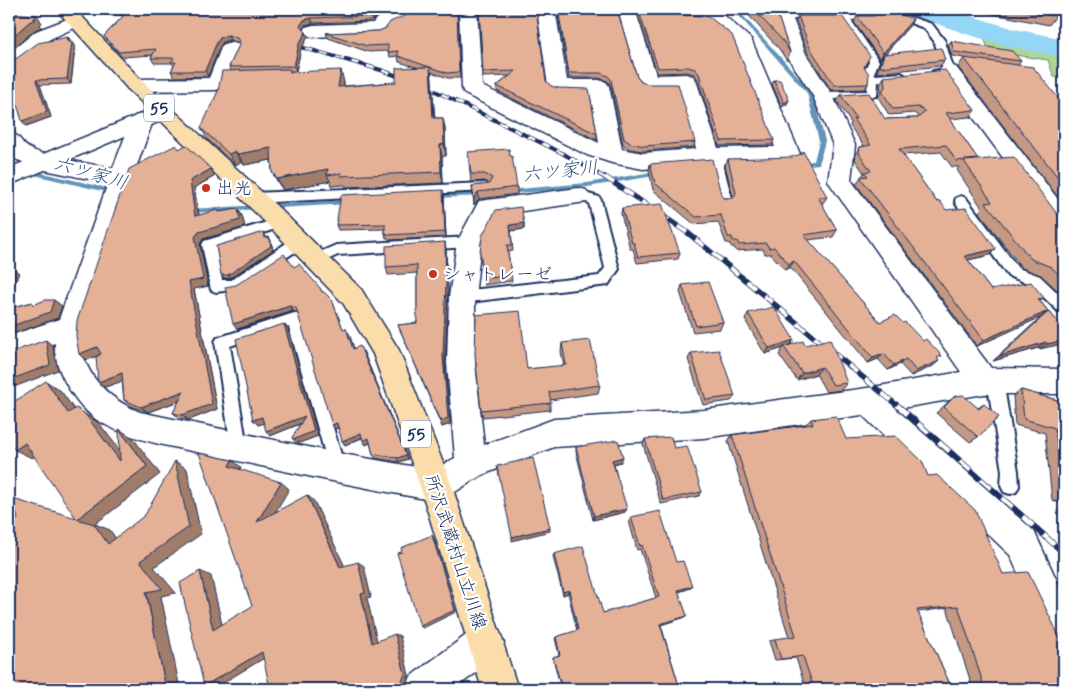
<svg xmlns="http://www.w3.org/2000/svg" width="1073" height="698" viewBox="0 0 1073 698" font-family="Mynerve,'Klee One',sans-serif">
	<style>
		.green { fill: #afd793; stroke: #658378 }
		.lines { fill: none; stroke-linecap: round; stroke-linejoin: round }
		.stream { fill: #6493b9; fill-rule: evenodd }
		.river { fill: #94d6f5; fill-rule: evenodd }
		.service-casing { stroke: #1b2f5e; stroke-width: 4 }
		.minor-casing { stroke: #1b2f5e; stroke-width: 3 }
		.tertiary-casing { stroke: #1b2f5e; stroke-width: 3 }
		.primary-casing { stroke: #1b2f5e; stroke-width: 3 }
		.service { fill: #fff; fill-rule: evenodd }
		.minor { fill: #fff; fill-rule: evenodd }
		.tertiary { fill: #fff; fill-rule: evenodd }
		.primary { fill: #faddab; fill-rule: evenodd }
		.rail-far2-casing { stroke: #1b2f5e; stroke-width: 4 }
		.rail-far1-casing { stroke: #1b2f5e; stroke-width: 5.5 }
		.rail-casing { stroke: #1b2f5e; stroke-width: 6 }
		.rail-far2 { stroke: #fff; stroke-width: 2.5; stroke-dasharray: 8; stroke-linecap: butt }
		.rail-far1 { stroke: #fff; stroke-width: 4; stroke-dasharray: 11; stroke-linecap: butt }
		.rail { stroke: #fff; stroke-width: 4.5; stroke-dasharray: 14; stroke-linecap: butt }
		.wall { fill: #c49882; stroke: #1b2f5e }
		.shaded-wall { fill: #a07c6a; stroke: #1b2f5e }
		.building { fill: #e4b197; stroke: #1b2f5e }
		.poi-dot { fill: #c8321e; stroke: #fff; stroke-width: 2 }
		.labels { text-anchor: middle; stroke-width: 4.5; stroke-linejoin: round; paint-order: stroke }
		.shield { fill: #fff; stroke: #5f6d8e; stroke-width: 1 }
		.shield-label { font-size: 16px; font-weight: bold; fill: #1b2f5e }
		.poi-label { font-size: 18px; fill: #1b2f5e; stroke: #fff; text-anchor: start }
		.street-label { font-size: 18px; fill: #1b2f5e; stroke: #fff }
		.water-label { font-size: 19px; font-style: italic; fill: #395984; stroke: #fff }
	</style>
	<rect width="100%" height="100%" fill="#fff"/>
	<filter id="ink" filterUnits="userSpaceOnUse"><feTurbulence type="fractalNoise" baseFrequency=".02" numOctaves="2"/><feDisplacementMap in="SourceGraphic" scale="10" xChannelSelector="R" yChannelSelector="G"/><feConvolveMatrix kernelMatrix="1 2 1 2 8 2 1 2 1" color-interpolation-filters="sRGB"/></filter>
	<g filter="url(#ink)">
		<!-- green -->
		<path class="green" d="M983,35L1064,56V77H1054L1048,60L989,51Z"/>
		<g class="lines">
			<!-- stream -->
			<path class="stream" d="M733,9H737L813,93L825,141L819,164L801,166L798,164L801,162L814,161L819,141L807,93Z
				M9,165L103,187L115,191L116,193L113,195L102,191L9,169Z
				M658,171H660V175L587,187L508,194L505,192L508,190L587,183Z
				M482,192L485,194L482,196L436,198L433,196L436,194Z
				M349,200L352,202L349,204L189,213L186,211L189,209Z"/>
			<!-- river -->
			<path class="river" d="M908,9H948L1015,29L1064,39V57C1012,50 961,33 912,15Z"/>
			<!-- service casing -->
			<g class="service-casing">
				<path id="service" d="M872,9H886L932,24L945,41L954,71L953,73L937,76L932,73L933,71L943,69L934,41L924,28Z
					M843,12L846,13L879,61L874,73L876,75L901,73L906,76L901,79L878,82L877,96L823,100L817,96L823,92L867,91L868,79L863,73L869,61L838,15Z
					M715,152L721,156L732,200L730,203H722L720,200L709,156Z
					M485,183L489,184L491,187L489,190L485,191L253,203L249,201L247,198L249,195L253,193Z
					M578,191L599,197L601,200L619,269L608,285L462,303L457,301L455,297L457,293L462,291L599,276L605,268L589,203L574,199L572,196L574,193Z
					M961,196L966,198L1018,268L1040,276L1064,299V314L1059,312L1030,284L1008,276L956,204L955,201L956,198Z
					M280,218L285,220L287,223L285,226L216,248L222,280H231L294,238H304L306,242L304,246L239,289L216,292L211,290L202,245L204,241Z
					M469,237L474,238L476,242L474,246L469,247L338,255L316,265L311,264L309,260L311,256L336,245Z
					M294,313L299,315L301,319L345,468L343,474L337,476L331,474L329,468L289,327L230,346L247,447L245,452L239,455L233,452L231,447L215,342L217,338Z
					M995,374L1000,376L1003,381L1018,471L1019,486L1016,492L1010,494L1004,492L1001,486L1002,471L987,381L990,376Z"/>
			</g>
			<!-- minor casing -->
			<g class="minor-casing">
				<path id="minor" d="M400,9H424L421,13L390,26L387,32L380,34L313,37L306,35L304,31L306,27L313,25L373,23L376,19Z
					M459,9H477L482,86L599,143L590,92H558L551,90L548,86L537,9H555L567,80H599L606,82L609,86L622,149L643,153L696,149L678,87L648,88L641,86L638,82L617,9H635L656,75L686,74L693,76L696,80L718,148L775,147L734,41L707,19L679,18L673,9H717L751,39L800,154L797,159L789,162L709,164L643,169L612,163L587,155L465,94L462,89Z
					M784,9H886L884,14L869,20L793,19L806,54L833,96L855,145L851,180L991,368L1064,369V394H984L896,409L1034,531L1064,596V652L1051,647L1010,555L862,415L704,438L554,447L482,475L447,497L436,501C364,488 292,473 220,457C181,448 139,443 104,424C80,412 52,370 55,343L9,360V336L59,319L108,183L45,170L12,158L9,154V132C21,135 20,143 29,148C52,160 88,163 113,168L131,121L135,116L142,114L149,116L153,121C133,176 113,231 95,287C89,307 78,330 82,350C88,380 113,401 140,412L337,453L433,470L455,458L447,363L449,297L457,242L479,201L578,188L586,190L590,196L586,202L495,215L481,242L475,297V363L484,445L554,419L704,410L867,388L961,372L828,181L833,145L813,96L786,54L775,18Z
					M75,16L81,17L84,21L81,25L50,39L16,66L9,68V53L36,31Z
					M231,42L238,44L241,48L223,88L216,90L135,91L128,89L125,85L128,81L135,79L209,78L221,48L224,44Z
					M949,65L956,67L1064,207V233L1056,230L942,75L939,71L942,67Z
					M486,625L499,630L504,643L499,656L454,689H406L411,676L473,630Z"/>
			</g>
			<!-- tertiary casing -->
			<g class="tertiary-casing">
				<path id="tertiary" d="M163,105L170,107L173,112L170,117L9,185V168Z"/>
			</g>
			<!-- primary casing -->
			<g class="primary-casing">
				<path id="primary" d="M56,9H75L142,81L279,208L361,289L399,350L452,486L518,689H482L420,486L373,354L343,303L263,220L128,89Z"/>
			</g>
			<!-- service -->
			<use href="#service" class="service"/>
			<!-- minor -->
			<use href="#minor" class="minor"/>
			<!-- tertiary -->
			<use href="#tertiary" class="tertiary"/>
			<!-- primary -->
			<use href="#primary" class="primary"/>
			<!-- rail-far2 casing -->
			<g class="rail-far2-casing">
				<path id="rail-far2" d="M78,9L140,16
					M290,44L381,70L425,86L562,153L607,179"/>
			</g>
			<!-- rail-far1 casing -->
			<g class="rail-far1-casing">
				<path id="rail-far1" d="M605,177L688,233L899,407"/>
			</g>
			<!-- rail casing -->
			<g class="rail-casing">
				<path id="rail" d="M897,405L1064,553"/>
			</g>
			<!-- rail-far2 -->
			<use href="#rail-far2" class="rail-far2"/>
			<!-- rail-far1 -->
			<use href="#rail-far1" class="rail-far1"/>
			<!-- rail -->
			<use href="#rail" class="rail"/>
		</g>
		<!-- wall -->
		<path class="wall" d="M130,9H396L375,17L372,21L313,23L305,25L303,30L306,32L308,37L301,49L296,71H290V72L344,82V86L396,82L416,67L399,62L398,56L390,57L388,51L369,52L328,38L326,33L379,31L386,28L421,9H457L460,78H448L431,72L435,118H443L445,129L446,156H442L443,183L346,187L345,185L331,186L330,181L283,190L278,183L272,172L271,160L244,165L241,162L235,165L208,140L201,128L231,71L229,67L240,44V43L230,40L223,42L220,47L208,76L174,77L171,71L174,66L172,63H154L151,58L153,55L122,57L108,41L104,36Z
			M479,9L551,86L597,134V140L497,91V86L509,76L483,77Z
			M557,9H617L637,77L695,142L694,147L643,151L629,149L623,144L611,86L608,81L599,78H569Z
			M636,9H676L774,140L772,145L719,146L698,79L694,74L687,72L657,73Z
			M743,9H782L777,14L790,52L787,61L780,50Z
			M892,9H924L918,16Z
			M953,9H1055L1056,16L1049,25L968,9L965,13Z
			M798,16L864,67L868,84L865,89L831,90L808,53L796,21Z
			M857,16L913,19L910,25L885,54L945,60L940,66L877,73L881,60L883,56L880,59L854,22Z
			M68,37L75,47L71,84L40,85L51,117L26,126L18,106Z
			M951,41L1021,61L1018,65L1064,105V205L958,67L964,58L952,56L948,45Z
			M884,77L975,110L970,117L950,119L978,159L1064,223V292L1060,293L1041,275L1022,268L979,212L982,208L957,170L959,167H952L941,152L903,155L937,202L990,255L968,260L991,290L1044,298L1040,301L1048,311L1041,317L977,346L856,184L864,173L855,160L856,153L860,147L864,146L850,126L851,123L837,101L841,95L885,119L918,118L919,117L914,113L889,115L878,97L881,93L880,84Z
			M774,80L787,104L782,107L772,84Z
			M179,149L211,169L215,176L194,188L199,215L238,209L242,216L245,227L203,239L200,244L208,286L194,289L217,409L189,420L180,418L173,413L179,401L148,412L131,406L124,400L122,381L105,387L101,354L87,360L79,354Z
			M468,152L517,187V194L479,199L474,205L472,186L489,184L485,181L471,182Z
			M728,159L827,197L823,203H821L837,230L833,237L808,240L880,322L938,359L933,366L911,376L900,364L888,370L878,359L868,363L790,267L785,270L771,254H765L763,249L736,251L734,247H731L729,243H726L718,222L694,224L653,190L649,170L650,164L721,194L724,198H733V197L725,165Z
			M444,195L446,237L389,240L388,238H386L385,233V229L338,230L336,225Z
			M622,208L680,253L678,259L637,263L633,249H630L621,214Z
			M524,223V229L511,231L513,251L508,252L512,281L484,285L480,252L482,236Z
			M264,232L267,238L269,237L271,241L273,250L230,278H224L221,275Z
			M445,242L446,250L448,291L445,363L450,424L442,427L398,325L417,323V273L388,275L386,267Z
			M294,267L320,288L322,292L332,300L343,329L349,333L354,348L363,351L408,459L399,462L375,458L373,454L370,443L366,445L362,438L345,445L338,428L335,429L298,313L293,311L237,329L236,285Z
			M682,285L723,322L720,329L693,332L680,292Z
			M1049,311L1064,330V343L1039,349L1038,348L993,361L1041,317Z
			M748,313L794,340L790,345H805L847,383L841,390L826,392L816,374L797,380L779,355L783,348L765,354L745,320Z
			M284,324L288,329L318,436L299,443H296L292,438L300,424L270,436L264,423L258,425Z
			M562,343L600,385L598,393L550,400V410L483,417L481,410L527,369L564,366L561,352Z
			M691,353L735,396L731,401L703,405L688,359Z
			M1021,390L1064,402V504L1052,500L1045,433L1015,425L1013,396Z
			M955,396L978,408L984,404L978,437L970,442L936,413Z
			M811,419L846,439L928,476L1003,574L1064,689H973L947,608L918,612L952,689H806L796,658L775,660L769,641L789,637L728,441L732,435L805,425Z
			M645,439L674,448L702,492L699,496L661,504L643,444Z
			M576,447L621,462L614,464L625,512L593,520L576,452Z
			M631,517L676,562L692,586L688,589L678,592L687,616L683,618L661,625L680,689H561L553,658V657L559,655L555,638L556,637L577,631L568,593L563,595L553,557L554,554L603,613L656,598L640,549L637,550L629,521Z"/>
		<!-- shaded-wall -->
		<path class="shaded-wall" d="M382,9H396L375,17L372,21L371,16L374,12Z
			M777,9H782L773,19L776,10Z
			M922,9H924L918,16Z
			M37,15L42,23L40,25L42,27L35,30L9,52V40Z
			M311,18L313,23L305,25L302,32L300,26L304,20Z
			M913,19L910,25L884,55V54L880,59L883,53Z
			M306,32L308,37L301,49L296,71L294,66L299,44Z
			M228,35L230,40L223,42L220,47L208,76L205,71L217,42L221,37Z
			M68,37L75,47L71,84L67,79Z
			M430,67L432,78L435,130L433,118Z
			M341,70L344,82L342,98L338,87Z
			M36,80L40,85L51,117L26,126L22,121Z
			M16,100L20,105L9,109V102Z
			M789,100L787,104L782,107L784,103Z
			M443,118L445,129L446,156L444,144Z
			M440,145L442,156L443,183L441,172Z
			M271,148L276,159L244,165L238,154Z
			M235,151L241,162L235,165L229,154Z
			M211,169L215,176L194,188L200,223L195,216L190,181Z
			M328,169L327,175L330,181L283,190L277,179Z
			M443,190L444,195L446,237L445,232Z
			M478,192L479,199L474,205V198Z
			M238,209L242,216L245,227L203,239L200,244L208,286L194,289L217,409L189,420L182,415L189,282L195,237L199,232Z
			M524,223V229L510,231V225Z
			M269,237L271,241L273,250L230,278L228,275Z
			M445,242L446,250L448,291L445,363L450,424L442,427L440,421L443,356Z
			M996,249L990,255L959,262L965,256Z
			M794,261L790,267L785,270L789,264Z
			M12,267L19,273L9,297V273Z
			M54,300L62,306L58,318L9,335V327Z
			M290,306L293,311L237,329L233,324Z
			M1048,311L1041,317L977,346L984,340Z
			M284,324L288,329L318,436L299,443L295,439L314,431Z
			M46,340L53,346L58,370L9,389V380Z
			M794,340L789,347H784L783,348L765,354L769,348Z
			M1064,340V343L1063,344L1039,349L1047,344Z
			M1046,342L1038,348L993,361L1000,356Z
			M97,347L104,353L87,360L79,354Z
			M363,351L408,459L399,462L397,458Z
			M884,354L878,359L868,363L873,358Z
			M906,359L900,364L888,370L894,365Z
			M939,361L933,366L911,376L916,371Z
			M822,367L816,374L797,380L802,373Z
			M122,373L129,379L105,387L98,382Z
			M46,381L61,391L83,422L68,413Z
			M184,391L190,397L148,412L141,407Z
			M76,408L99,423L134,469L120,461Z
			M305,416L309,420L270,436L266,431Z
			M262,417L267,422L258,425L253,420Z
			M337,423L340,427L335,429L332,425Z
			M119,429L133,438L160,474L95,524L110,530L123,549L108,544L77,519L147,466Z
			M361,433L363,437L345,445L342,441Z
			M369,438L371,442L366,445L363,441Z
			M25,443L42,452L32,458L15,450Z
			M623,457L621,462L611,464L612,460Z
			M232,460L241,467L238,473L229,466Z
			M175,461L187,469L201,534L154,567L176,593L161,596L180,689H166L140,561Z
			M281,482L289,489L266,528L257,522Z
			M307,495L314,501L347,571L340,567Z
			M627,509L625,512L593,520L594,516Z
			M550,528V531L512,541V537Z
			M432,535L434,539L456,612L423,628L420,626Z
			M358,562L364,566L371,597L367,598L378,645L372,643L361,594Z
			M200,571L211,576L224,633L213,630Z
			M692,586L688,589L675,593L678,590Z
			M569,590L568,593L563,595V592Z
			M395,634L400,636L409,675L406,684L393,689H387Z
			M262,652L271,654L216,687L204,686Z"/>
		<!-- building -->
		<path class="building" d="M130,9H382L374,12L371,16L311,18L304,20L300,26L306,32L299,44L294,66L229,67L240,43L237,38L228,35L221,37L217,42L205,71H171L176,62H171L174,58H151L156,49L119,52L104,36Z
			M421,9H457L459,72L447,73L398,56V51L388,52V45L367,46L326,33L379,31L386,28L390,22Z
			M479,9H536L546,81L551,86L558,88L589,89L597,134L497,86L516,71L483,72Z
			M558,9H617L637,77L641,82L648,84H678L695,142L644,146L630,143L624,139L611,80L608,76L600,73H569Z
			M638,9H676L680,15L708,16L732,35L774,140L721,141L699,74L695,69L688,67L658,68Z
			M753,9H777L776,10L790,52L783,41Z
			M1017,9H1055L1056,16Z
			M888,10L913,19L883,53L857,16H873Z
			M9,13L37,15L33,19H36L29,22L9,40Z
			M798,16H842L870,56L864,67L869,74L868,84L834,85L810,48Z
			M68,37L67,42H72L67,79L36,80L47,112L22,121L16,100L9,102V66L10,63L38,43Z
			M951,41L1012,51L1021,61L954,52Z
			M941,48L945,60L880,67L884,54Z
			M964,58L1033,67L1064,105V185Z
			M430,67L433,118H443L444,144L440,145L441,172L341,176L342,173L327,175L328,169L277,179L272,172L271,148L238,154L235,151L229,154L201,128L218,91L222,71L289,69L290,72L341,70L338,87L396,82V68Z
			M945,70L975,110L946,113L978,159L956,161L946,145L899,149L937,202L940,201L946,210L966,208L996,249L965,256L991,290L1031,282L1044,298L1038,299L1048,311L984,340L860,177L868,176L864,172L871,171L859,153L860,147L871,145L853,119H856L841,95L869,93L885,119L918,118L925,112L918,107L893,109L882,91L885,87L884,77Z
			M774,80H780L789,100L784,103Z
			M176,145L179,149L186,145L211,169L190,181L195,216L218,210L219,212L238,209L240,220L199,232L195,237L203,279L189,282L212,404L182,415L173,413L184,391L141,407L124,400L122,373L98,382L96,357L101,354L97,347L79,354L76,336L77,321L129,169Z
			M509,149L510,156H512L517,187L478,192L474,198L472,186L489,184L492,178L485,174H471L468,152Z
			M803,151L827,197H818L837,230L804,235L880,322L895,315L903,323L905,322L923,341L926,339L942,356L937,358L939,361L916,371L906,359L894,365L884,354L873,358L794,261L789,264L774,247L769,248L766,243L739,245L737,241H733L732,237H728L721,215L696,217L655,183L650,164L712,159L721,194L724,198H733L736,193L728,159L792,157L801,154Z
			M1014,157L1064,223V279L1051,267L1031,259L986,203L992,202L964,161Z
			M443,190L445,232L387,235V233H385V224L336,225L341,195Z
			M662,204L680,253L638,257L634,243H632L622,208Z
			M521,207L524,223L510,225L512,245H507L511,275L484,279L480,252L482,236L496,210Z
			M264,232L265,238L269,237L271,246L228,275H221L216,246Z
			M445,242L446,284L443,356L448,418L440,421L398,325L417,323V265L386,267V246Z
			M284,254L294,267L299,264L320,288L322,292H324L332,300L343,329L346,328L353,349L360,346L406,455L397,458L373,454L369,438L363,441L361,433L342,441L337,423L332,425L296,308L290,306L233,324L225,287L236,285Z
			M9,266L12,267L9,273Z
			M708,282L723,322L696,326L682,285Z
			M45,300H54L50,312L9,327V307L10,306V308L32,302L33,305Z
			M774,307L794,340L769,348L748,313Z
			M520,311L527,369L566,365L562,343L590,340L600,385L549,392L551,403L481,410L475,355L476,315Z
			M1049,311L1064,330V340L1047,344L1046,342L1000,356Z
			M284,324L314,431L295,439L292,438L305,416L266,431L262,417L253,420L236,339Z
			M830,339L847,383L833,385L822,367L802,373L784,347L803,341L805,345Z
			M46,340L50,365L9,380V353Z
			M719,350L735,396L706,400L691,353Z
			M46,381L68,413L76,408L85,414L120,461L119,429L147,466L77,519L94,524L108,544L145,515L175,461L189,527L140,561L162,589L146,592L166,689H9V526L18,519L13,499L76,518L25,443L15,450L9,441V405Z
			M1021,390L1064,402V497L1063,496L1055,428L1024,419Z
			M963,395L979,409L984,404L999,417L978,437L944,407L955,396Z
			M836,416L846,439L896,436L922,461L928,476L937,475L975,510L1003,574L1028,572L1064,646V689H985L958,606L917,610L952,689H814L803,656L781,659L775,639L796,636L732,435L813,424L811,419Z
			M671,437L674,448L687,446L702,492L663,500L645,439Z
			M618,440L623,457L612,460L627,509L594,516L576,447Z
			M199,453L232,460L229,466L281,482L257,522L307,495L340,567L358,562L365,593L361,594L372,643L395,634L405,674L401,683L387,689H270L262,652L204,686L180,583L200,571L213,630L252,606Z
			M533,458L550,528L512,537L497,466Z
			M660,511L676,562L683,561L692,586L678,590L687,616L660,624L680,689H562L553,657L560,655L556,637L578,630L569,590L563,592L554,554L583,546L603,613L659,597L642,545L640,546L631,517Z
			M432,535L455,610L420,626L397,553L402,552L401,548Z"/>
	</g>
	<!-- markers -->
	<g class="poi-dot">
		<circle cx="206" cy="188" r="5"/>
		<circle cx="433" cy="274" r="5"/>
	</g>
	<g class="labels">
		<!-- shield labels -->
		<g class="shield">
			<rect x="144" y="94.5" width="30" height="27" rx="4"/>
			<rect x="401" y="420.5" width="30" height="27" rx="4"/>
		</g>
		<g class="shield-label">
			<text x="159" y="114">55</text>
			<text x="416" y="440">55</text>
		</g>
		<!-- poi labels -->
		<g class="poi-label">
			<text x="216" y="194">出光</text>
			<text x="443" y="280">シャトレーゼ</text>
		</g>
		<!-- street labels -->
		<g class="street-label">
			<text transform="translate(456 552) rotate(72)" y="6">所沢武蔵村山立川線</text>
		</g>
		<!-- water labels -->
		<g class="water-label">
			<text transform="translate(560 170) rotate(-6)" y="7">六ツ家川</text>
			<text transform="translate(91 172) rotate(16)" y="7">六ツ家川</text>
		</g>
	</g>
	<!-- margin -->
	<rect width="1073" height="698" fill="none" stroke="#fff" stroke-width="30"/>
	<rect x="15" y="15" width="1043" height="668" fill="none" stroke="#1b2f5e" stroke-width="2" filter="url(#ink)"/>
</svg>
